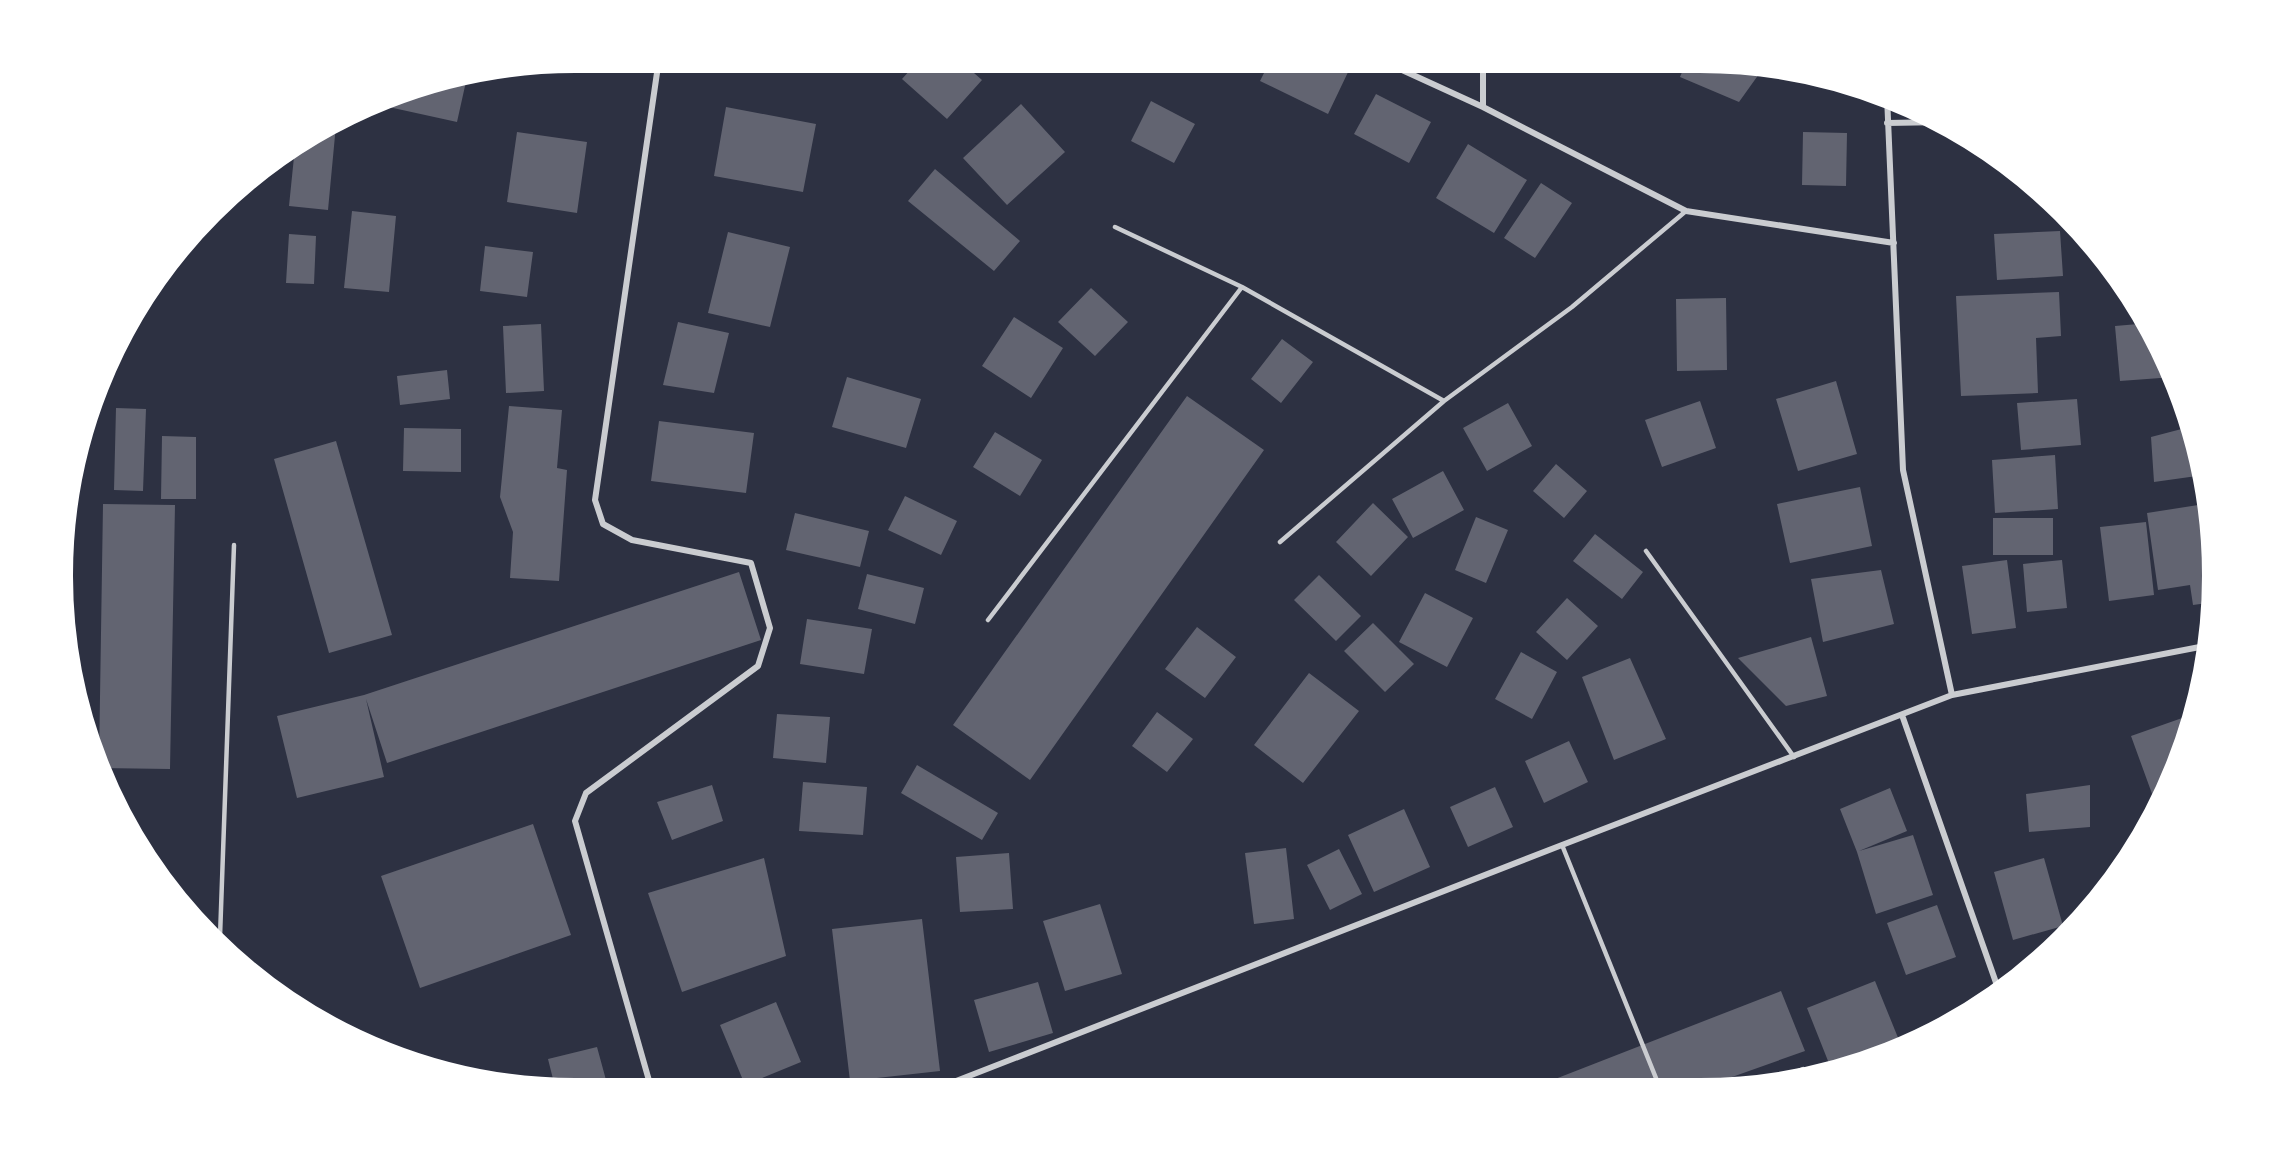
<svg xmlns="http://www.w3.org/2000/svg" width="2275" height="1151" viewBox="0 0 2275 1151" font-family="Spectral,serif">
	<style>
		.building { fill: #626471 }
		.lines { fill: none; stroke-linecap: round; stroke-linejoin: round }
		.service { stroke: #caccd0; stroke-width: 4.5 }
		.minor { stroke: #caccd0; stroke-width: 6 }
		.rim { fill: none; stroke: #fff; stroke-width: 8 }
	</style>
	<rect width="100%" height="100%" fill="#2d3142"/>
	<!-- building -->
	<path class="building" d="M920,59H958L982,80L947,119L902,79Z
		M1206,59H1247L1241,73Z
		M1271,59H1332L1350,68L1328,114L1260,81Z
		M1687,60L1745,62L1759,74L1739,102L1680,77Z
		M467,77L457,122L375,104L409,86Z
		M1376,94L1431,122L1409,163L1354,134Z
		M1151,101L1195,124L1174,163L1131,141Z
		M1021,104L1065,152L1007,205L963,158Z
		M726,107L816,124L803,192L714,176Z
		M336,125L328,210L289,206L295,147Z
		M517,132L587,142L577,213L507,202Z
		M1803,132L1847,133L1846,186L1802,185Z
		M1468,144L1527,180L1494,233L1436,198Z
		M935,169L1020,241L994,271L908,201Z
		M1541,183L1572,203L1535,258L1504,238Z
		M352,211L396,216L389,292L344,288Z
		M206,223L205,235L193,238L205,225Z
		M2060,231L2063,276L1997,280L1994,234Z
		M728,232L790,247L770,327L708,313Z
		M289,234L316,236L314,284L286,283Z
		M485,246L533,252L527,297L480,291Z
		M147,287V302L139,301L145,289Z
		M1091,288L1128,322L1095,356L1058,322Z
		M2059,292L2061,336L2036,338L2038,393L1961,396L1956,296Z
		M1726,298L1727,370L1677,371L1676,299Z
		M1014,317L1063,348L1031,398L982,366Z
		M678,322L729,333L714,393L663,385Z
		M2150,323L2174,377L2120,381L2115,326Z
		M541,324L544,391L506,393L503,326Z
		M1282,339L1313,362L1281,403L1251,379Z
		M447,370L450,399L400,405L397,376Z
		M847,377L921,399L906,448L832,427Z
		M1836,381L1857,454L1798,471L1776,399Z
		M1187,396L1264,450L1030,780L953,725Z
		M2077,399L2081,445L2021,450L2017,403Z
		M1700,401L1716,448L1662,467L1645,420Z
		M1508,403L1532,446L1487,471L1463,428Z
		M509,406L562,410L557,468L567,470L559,581L510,578L513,532L500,497Z
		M116,408L146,409L143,491L114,490Z
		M659,421L754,433L746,493L651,481Z
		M2193,426L2204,475L2154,482L2151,437Z
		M404,428L461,429V472L403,471Z
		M995,432L1042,460L1020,496L973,467Z
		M162,436L196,437V499H161Z
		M336,441L392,635L329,653L274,459Z
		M2055,455L2058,509L1995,513L1992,460Z
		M1556,464L1587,491L1564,518L1533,491Z
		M1443,471L1464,510L1413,538L1392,499Z
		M1860,487L1872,546L1790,563L1777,504Z
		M905,496L957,521L941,555L888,530Z
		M1373,503L1408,537L1371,576L1336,542Z
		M2211,503L2215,602L2193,605L2190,585L2158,590L2147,513Z
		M103,504L175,505L170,769L101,768L99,761Z
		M795,513L869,531L860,567L786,550Z
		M1476,517L1508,530L1486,583L1455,570Z
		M1993,518H2053V555H1993Z
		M2146,522L2154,595L2109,601L2100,527Z
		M1595,534L1643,572L1622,599L1573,561Z
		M2007,560L2016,628L1972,634L1962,566Z
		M2062,560L2067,608L2027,612L2023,564Z
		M1881,570L1894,624L1823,642L1811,579Z
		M739,572L761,640L387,763L366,699L384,777L297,798L277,716L364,695Z
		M867,574L924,588L915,624L858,609Z
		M1319,575L1361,616L1336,641L1294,600Z
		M1425,593L1473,618L1447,667L1399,642Z
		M1567,598L1598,626L1567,660L1536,632Z
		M807,619L872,629L864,674L800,664Z
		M1373,623L1414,664L1385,692L1344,651Z
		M1197,627L1236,657L1205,698L1165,669Z
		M1811,637L1827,696L1786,706L1738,658Z
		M1521,652L1557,672L1532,719L1495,699Z
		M1630,658L1666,739L1614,760L1582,677Z
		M1309,673L1359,711L1303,783L1254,745Z
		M1157,712L1193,739L1167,772L1132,746Z
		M777,714L830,717L826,763L773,758Z
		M2185,717L2190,732L2166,798L2155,802L2131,736Z
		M1569,741L1588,782L1544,803L1525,761Z
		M917,765L998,813L982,840L901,793Z
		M803,782L867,787L863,835L799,831Z
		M712,785L723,821L672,840L657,802Z
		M2090,785V827L2029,832L2026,794Z
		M1495,787L1513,827L1468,847L1450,807Z
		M1890,788L1907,831L1859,851L1913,835L1933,895L1876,914L1857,852L1840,809Z
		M1404,809L1430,867L1374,892L1348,835Z
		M533,824L571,935L420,988L381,876Z
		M1286,848L1294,919L1254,924L1245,853Z
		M1339,849L1362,894L1330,910L1307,865Z
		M1009,853L1013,909L960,912L956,857Z
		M764,858L786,956L682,992L648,893Z
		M2044,858L2063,926L2013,940L1994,872Z
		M1100,904L1122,974L1065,991L1043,921Z
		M1937,905L1956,957L1906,975L1887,923Z
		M922,919L940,1071L850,1081L832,929Z
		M1875,981L1903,1050L1832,1071L1807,1008Z
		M1038,982L1053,1033L989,1052L974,1000Z
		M1781,991L1805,1051L1701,1088L1553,1089L1550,1081Z
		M776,1002L801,1062L745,1085L720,1025Z
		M597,1047L609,1091H556L548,1059Z"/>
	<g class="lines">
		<!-- service -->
		<path class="service" d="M1115,227L1242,287L1444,401L1572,307L1686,211
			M1280,542L1444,401
			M1646,551L1794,757
			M988,620L1242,287
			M1562,845L1660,1088
			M206,936L220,937
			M224,951L220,937L234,545
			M962,1080L965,1090
			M1757,1088L1803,1069L1806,1078"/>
		<!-- minor -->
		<path class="minor" d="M1378,59L1483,107L1686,211L1894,243
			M1887,96L1903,470L1952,695
			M1483,107V59
			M1887,123L1944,122
			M1902,715L2000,994
			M933,1090L1562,845L1952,695L2210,645
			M652,1091L575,821L586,793L758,666L770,628L751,563L632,540L603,524L595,500L659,59"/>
	</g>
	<!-- crop -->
	<path d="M0 0H2275V1151H0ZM575 69H1700A506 506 0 0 1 2206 575V576A506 506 0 0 1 1700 1082H575A506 506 0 0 1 69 576V575A506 506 0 0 1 575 69Z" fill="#fff" fill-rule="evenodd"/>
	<path class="rim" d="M575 69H1700A506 506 0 0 1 2206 575V576A506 506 0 0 1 1700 1082H575A506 506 0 0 1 69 576V575A506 506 0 0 1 575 69Z"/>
</svg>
